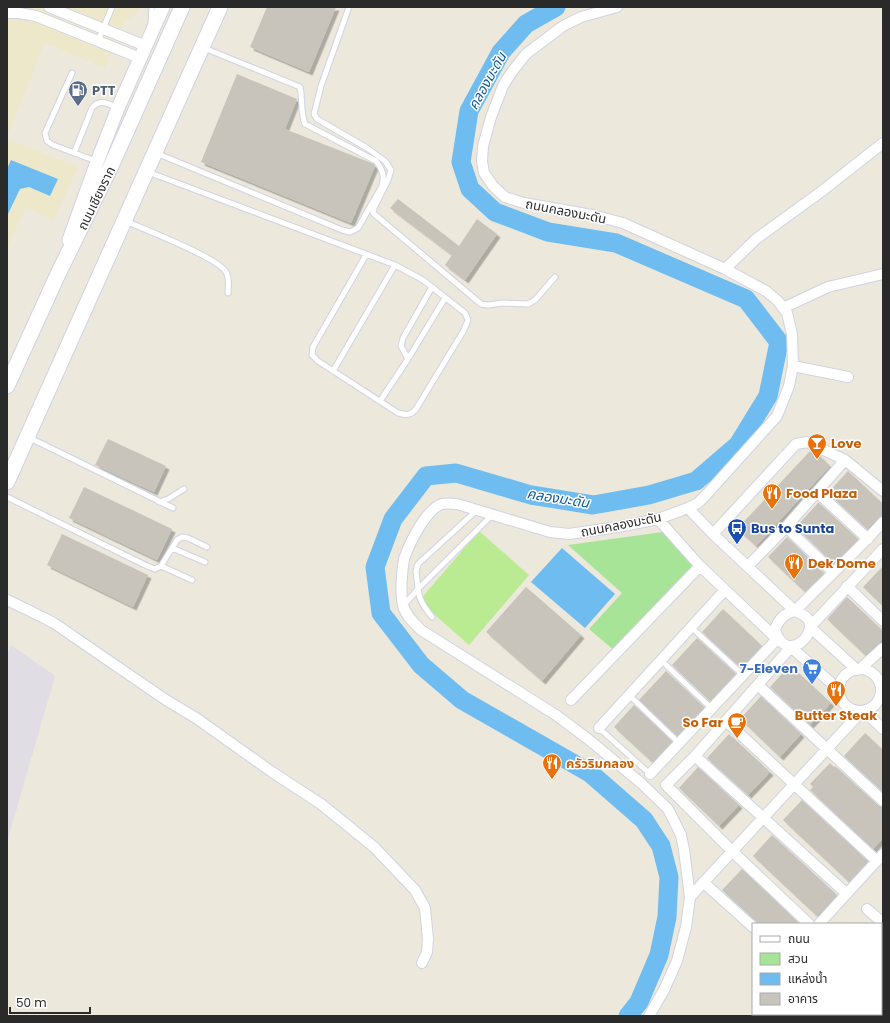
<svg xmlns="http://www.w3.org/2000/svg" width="890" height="1023" viewBox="0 0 890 1023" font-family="Poppins,'Noto Sans Thai',sans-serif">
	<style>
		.industrial { fill: #e0dde5 }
		.education { fill: #eee8cb }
		.green { fill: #a8e498 }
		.pitch { fill: #baeb93 }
		.water { fill: #6ebcf0 }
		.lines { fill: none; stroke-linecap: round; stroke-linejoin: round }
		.river { stroke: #6ebcf0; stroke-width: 19 }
		.building { fill: #c8c4bc; filter: url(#shadow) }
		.service-casing { stroke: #d1d2e3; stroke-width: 7 }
		.minor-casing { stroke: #d1d2e3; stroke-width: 12 }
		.tertiary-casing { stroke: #d1d2e3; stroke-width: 15 }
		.secondary-casing { stroke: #d1d2e3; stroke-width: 17 }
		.service { stroke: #fff; stroke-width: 5 }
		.minor { stroke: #fff; stroke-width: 10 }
		.tertiary { stroke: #fff; stroke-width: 13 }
		.secondary { stroke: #fff; stroke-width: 15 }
		.labels { text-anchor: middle; stroke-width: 3; stroke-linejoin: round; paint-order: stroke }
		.service-label { font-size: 13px; font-weight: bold; fill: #4e5e75; stroke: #fff; text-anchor: start }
		.street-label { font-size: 13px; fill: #2a2a2a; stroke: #fff }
		.food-label { font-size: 13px; font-weight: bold; fill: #c56008; stroke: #fff; text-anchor: start }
		.transit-label { font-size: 13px; font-weight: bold; fill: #164399; stroke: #fff; text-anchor: start }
		.shop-label { font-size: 13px; font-weight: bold; fill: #366cbe; stroke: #fff; text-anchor: end }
		.water-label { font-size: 14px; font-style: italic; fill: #0c589d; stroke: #fff }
	</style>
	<defs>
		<filter id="shadow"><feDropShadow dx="3.5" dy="3.5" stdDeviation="0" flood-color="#0004"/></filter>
	</defs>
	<rect width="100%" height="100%" fill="#ece8dc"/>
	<!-- industrial -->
	<path class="industrial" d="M11,645L55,676L7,842V655Z"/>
	<!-- education -->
	<path class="education" d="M7,7H140L138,12L123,23L105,68L45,43L7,137Z
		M7,139L78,167L53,221L26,207L7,248Z"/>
	<!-- green -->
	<path class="green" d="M663,532L695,568L615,651L589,629L622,593L568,545Z"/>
	<!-- pitch -->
	<path class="pitch" d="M479,531L529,575L469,645L419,601Z"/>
	<!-- water -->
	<path class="water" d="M11,160L58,179L50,196L29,187L20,189L7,216V169Z
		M562,548L615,594L585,628L531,582Z"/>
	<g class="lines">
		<!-- river -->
		<path class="river" d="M556,7L526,24L501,52L469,111L461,162L470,189L495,212L548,232L616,243L746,299L779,342L768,396L738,445L696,481L649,495L593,505L531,495L456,473L426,476L393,519L375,567L381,613L421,665L462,700L590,773L644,820L661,846L669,877L667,917L659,955L639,1002L628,1016"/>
	</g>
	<!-- building -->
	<path class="building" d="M267,7H336L309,72L250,47Z
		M237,74L297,99L285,129L374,164L375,166L351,223L201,162Z
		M398,199L459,246L477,219L497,234L465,280L445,265L452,255L390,208Z
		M108,439L166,466L154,492L95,465Z
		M810,451L819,455L830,466L756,546L737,529Z
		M848,471L883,504V515L878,518L867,529L828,493Z
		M84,487L172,529L157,560L69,518Z
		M818,503H819L858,539L834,564L796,527Z
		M62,534L148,575L133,607L47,565Z
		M787,537L824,573L805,592L768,557Z
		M883,566V606L863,587Z
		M526,587L581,635L542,681L486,632Z
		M847,597L883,631V639L865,655L827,619Z
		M723,609L762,646L741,668L702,632Z
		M697,638L736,674L710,701L672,665Z
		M790,665L831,703L810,725L770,687Z
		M666,671L704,707L677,736L639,700Z
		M761,696L801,734L780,757L740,719Z
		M634,705L672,741L652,762L614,727Z
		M865,733L883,750V792L844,756Z
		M729,734L770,772L748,795L707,758Z
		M830,763L834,767L835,766L879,806L883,807V838L873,849L810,790L813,787L810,784Z
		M698,767L739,805L719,826L679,788Z
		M802,800L868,861L849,882L783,820Z
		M772,835L837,895L817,916L753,856Z
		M742,869L800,924H759L722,890Z"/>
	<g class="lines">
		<!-- service casing -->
		<g class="service-casing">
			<path id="service" d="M349,7L321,86L314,114L317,119L367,148L385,161L391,170L388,180L374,208L373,213L481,304L488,305L502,303L528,304L535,300L555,277
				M151,23L152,7
				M98,41L112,7
				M72,73L45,133L47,141L53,145L96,161
				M74,153L92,108C100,98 108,104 117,108
				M156,153L342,230L350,232L358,228L382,186C385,175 382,169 376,161L305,124C300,111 303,100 300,87L204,48
				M148,172L395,265L423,280L465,313L468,320L464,330L416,409C410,416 406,415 398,413L318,361L312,355L313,347L366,255
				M126,221C145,230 217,257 226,272C230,279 228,286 228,293
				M408,359L401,346L403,338L432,287
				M333,371L395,265
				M380,401L408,359L445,298
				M28,437L173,508
				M7,497L147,566L155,569L161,566L177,540L182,537L188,538L207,547
				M159,502L168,499L184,489
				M172,548L205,562
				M161,566L192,580
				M403,606L418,589L416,571L418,564L477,510
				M432,617C425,608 419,600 418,589L492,515
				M691,627L743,675
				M661,660L712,709
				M629,695L679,743
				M599,728L650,774"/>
		</g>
		<!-- minor casing -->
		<g class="minor-casing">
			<path id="minor" d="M49,7L146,46
				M617,7L581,17L563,26L526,54L511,73L503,86L491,117L483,146L482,161L484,173L493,186L505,197L524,203L592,215L623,223L725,269L766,291L778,301L787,313L792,334L793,366L789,386L777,416L706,495L698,503L688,508L658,519L618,527L569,534L550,532L457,504C453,504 446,503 442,504C426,509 409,544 404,559C402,570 400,594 403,605C405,615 414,623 421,630L556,715L588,739L641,783L668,809L681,835L684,850L690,897L686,927L677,961L664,990L649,1016
				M7,13H19L36,16L140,58
				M725,269L756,239L822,191L883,143
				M783,308L828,287L883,274
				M793,366L848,377
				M817,492L868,539
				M688,508L713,534L795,611C824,581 855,553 883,522
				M786,527L833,572
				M713,534L796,444L807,442L845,460L883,491
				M748,566L786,527L845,460
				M847,586L883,621
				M7,600L28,610L54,623L77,639L166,700L196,718L272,772L321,804L374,847L415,890L425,908L428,939L427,952L422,963
				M795,611C800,613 805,615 808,619C818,636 785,664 775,630C778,620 784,613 795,611Z
				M839 690a21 21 0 1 1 42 0a21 21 0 1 1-42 0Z
				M860,669L883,648
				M857,670L810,627L883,549
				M758,685L883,801
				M571,700L700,566
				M864,711L883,729
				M726,721L877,861
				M599,728L725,590
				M695,756L846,893
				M650,774L777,639L700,566L658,519
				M703,882L753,927
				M690,897L861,712
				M867,909L883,923
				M809,924L732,851L666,785L695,756L791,647L839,690
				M819,924L883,854
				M881,939L883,937
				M834,1014L835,1016"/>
		</g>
		<!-- tertiary casing -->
		<g class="tertiary-casing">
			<path id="tertiary" d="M69,240L97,162L118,108L163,7"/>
		</g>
		<!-- secondary casing -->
		<g class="secondary-casing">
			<path id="secondary" d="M7,386L58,274L111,166L182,7
				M7,482L220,7"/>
		</g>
		<!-- service -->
		<use href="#service" class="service"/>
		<!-- minor -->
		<use href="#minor" class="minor"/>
		<!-- tertiary -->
		<use href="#tertiary" class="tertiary"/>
		<!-- secondary -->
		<use href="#secondary" class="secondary"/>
	</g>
	<!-- icons -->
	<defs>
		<g id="fuel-pin" transform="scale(1)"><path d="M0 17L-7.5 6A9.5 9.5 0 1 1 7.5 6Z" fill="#5c6f8a" stroke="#fff"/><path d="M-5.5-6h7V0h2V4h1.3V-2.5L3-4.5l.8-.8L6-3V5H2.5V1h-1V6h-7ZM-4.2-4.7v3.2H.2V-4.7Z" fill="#fff"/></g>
		<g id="bar-pin" transform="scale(1)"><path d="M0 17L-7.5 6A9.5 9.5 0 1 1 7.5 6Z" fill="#e8710a" stroke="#fff"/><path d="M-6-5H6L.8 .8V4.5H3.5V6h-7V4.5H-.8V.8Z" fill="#fff"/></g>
		<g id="restaurant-pin" transform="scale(1)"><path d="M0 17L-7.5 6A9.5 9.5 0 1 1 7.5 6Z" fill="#e8710a" stroke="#fff"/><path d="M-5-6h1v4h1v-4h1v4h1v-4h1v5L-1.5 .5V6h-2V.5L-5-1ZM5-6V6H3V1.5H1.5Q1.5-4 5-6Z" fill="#fff"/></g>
		<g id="bus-pin" transform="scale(1)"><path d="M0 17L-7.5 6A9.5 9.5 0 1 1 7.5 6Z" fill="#1a4fb4" stroke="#fff"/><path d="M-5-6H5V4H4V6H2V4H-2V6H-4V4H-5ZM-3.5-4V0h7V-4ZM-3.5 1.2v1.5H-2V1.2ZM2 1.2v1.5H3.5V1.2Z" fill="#fff"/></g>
		<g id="supermarket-pin" transform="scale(1)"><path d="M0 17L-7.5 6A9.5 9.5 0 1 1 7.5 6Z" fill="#3f7fe0" stroke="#fff"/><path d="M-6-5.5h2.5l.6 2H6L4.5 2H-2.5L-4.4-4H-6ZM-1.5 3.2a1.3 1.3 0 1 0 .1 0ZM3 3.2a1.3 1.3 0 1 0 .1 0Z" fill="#fff"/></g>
		<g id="cafe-pin" transform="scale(1)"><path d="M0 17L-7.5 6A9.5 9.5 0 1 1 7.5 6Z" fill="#e8710a" stroke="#fff"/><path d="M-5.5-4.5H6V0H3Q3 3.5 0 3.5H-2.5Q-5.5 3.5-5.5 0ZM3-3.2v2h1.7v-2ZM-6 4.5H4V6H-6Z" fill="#fff"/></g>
	</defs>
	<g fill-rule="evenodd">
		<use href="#fuel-pin" x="78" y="90"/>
		<use href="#bar-pin" x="817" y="443"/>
		<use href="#restaurant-pin" x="772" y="493"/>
		<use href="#bus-pin" x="737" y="528"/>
		<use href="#restaurant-pin" x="794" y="563"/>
		<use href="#supermarket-pin" x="812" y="668"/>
		<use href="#restaurant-pin" x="836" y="690"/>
		<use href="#cafe-pin" x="737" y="722"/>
		<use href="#restaurant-pin" x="552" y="763"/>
	</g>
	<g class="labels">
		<!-- service labels -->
		<g class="service-label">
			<text x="92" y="95">PTT</text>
		</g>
		<!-- street labels -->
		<g class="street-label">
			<text transform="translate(96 198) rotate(-64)" y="5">ถนนเชียงราก</text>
			<text transform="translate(566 211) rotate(11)" y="5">ถนนคลองมะดัน</text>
			<text transform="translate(621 524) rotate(-11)" y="5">ถนนคลองมะดัน</text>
		</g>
		<!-- food labels -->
		<g class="food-label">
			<text x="831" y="448">Love</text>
			<text x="786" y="498">Food Plaza</text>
			<text x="808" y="568">Dek Dome</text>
			<text x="836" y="720" text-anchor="middle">Butter Steak</text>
			<text x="723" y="727" text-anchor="end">So Far</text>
			<text x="566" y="768">ครัวริมคลอง</text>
		</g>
		<!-- transit labels -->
		<g class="transit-label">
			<text x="751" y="533">Bus to Sunta</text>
		</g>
		<!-- shop labels -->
		<g class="shop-label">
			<text x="798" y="673">7-Eleven</text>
		</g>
		<!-- water labels -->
		<g class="water-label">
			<text transform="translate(487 81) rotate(-61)" y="5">คลองมะดัน</text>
			<text transform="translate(558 498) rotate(9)" y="5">คลองมะดัน</text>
		</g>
	</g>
	<!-- border -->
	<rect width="890" height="1023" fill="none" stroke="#2a2a2a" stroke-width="16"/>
	<!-- legend -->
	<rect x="752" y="923" width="130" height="92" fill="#ffffff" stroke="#aaaaaa"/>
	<rect x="760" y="936" width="20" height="6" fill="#ffffff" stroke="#aaaaaa"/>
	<text x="788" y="943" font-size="12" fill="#2a2a2a">ถนน</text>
	<rect x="760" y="953" width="20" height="12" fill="#a8e498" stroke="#aaaaaa"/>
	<text x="788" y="963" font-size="12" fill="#2a2a2a">สวน</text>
	<rect x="760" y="973" width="20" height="12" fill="#6ebcf0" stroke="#aaaaaa"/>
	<text x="788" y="983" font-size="12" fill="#2a2a2a">แหล่งน้ำ</text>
	<rect x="760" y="993" width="20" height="12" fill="#c8c4bc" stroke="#aaaaaa"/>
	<text x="788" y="1003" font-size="12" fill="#2a2a2a">อาคาร</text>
	<!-- scale -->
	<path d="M10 1007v6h80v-6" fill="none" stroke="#2a2a2a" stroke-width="2"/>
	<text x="16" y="1007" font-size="12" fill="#2a2a2a" stroke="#ffffff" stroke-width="3" paint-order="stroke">50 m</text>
</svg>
